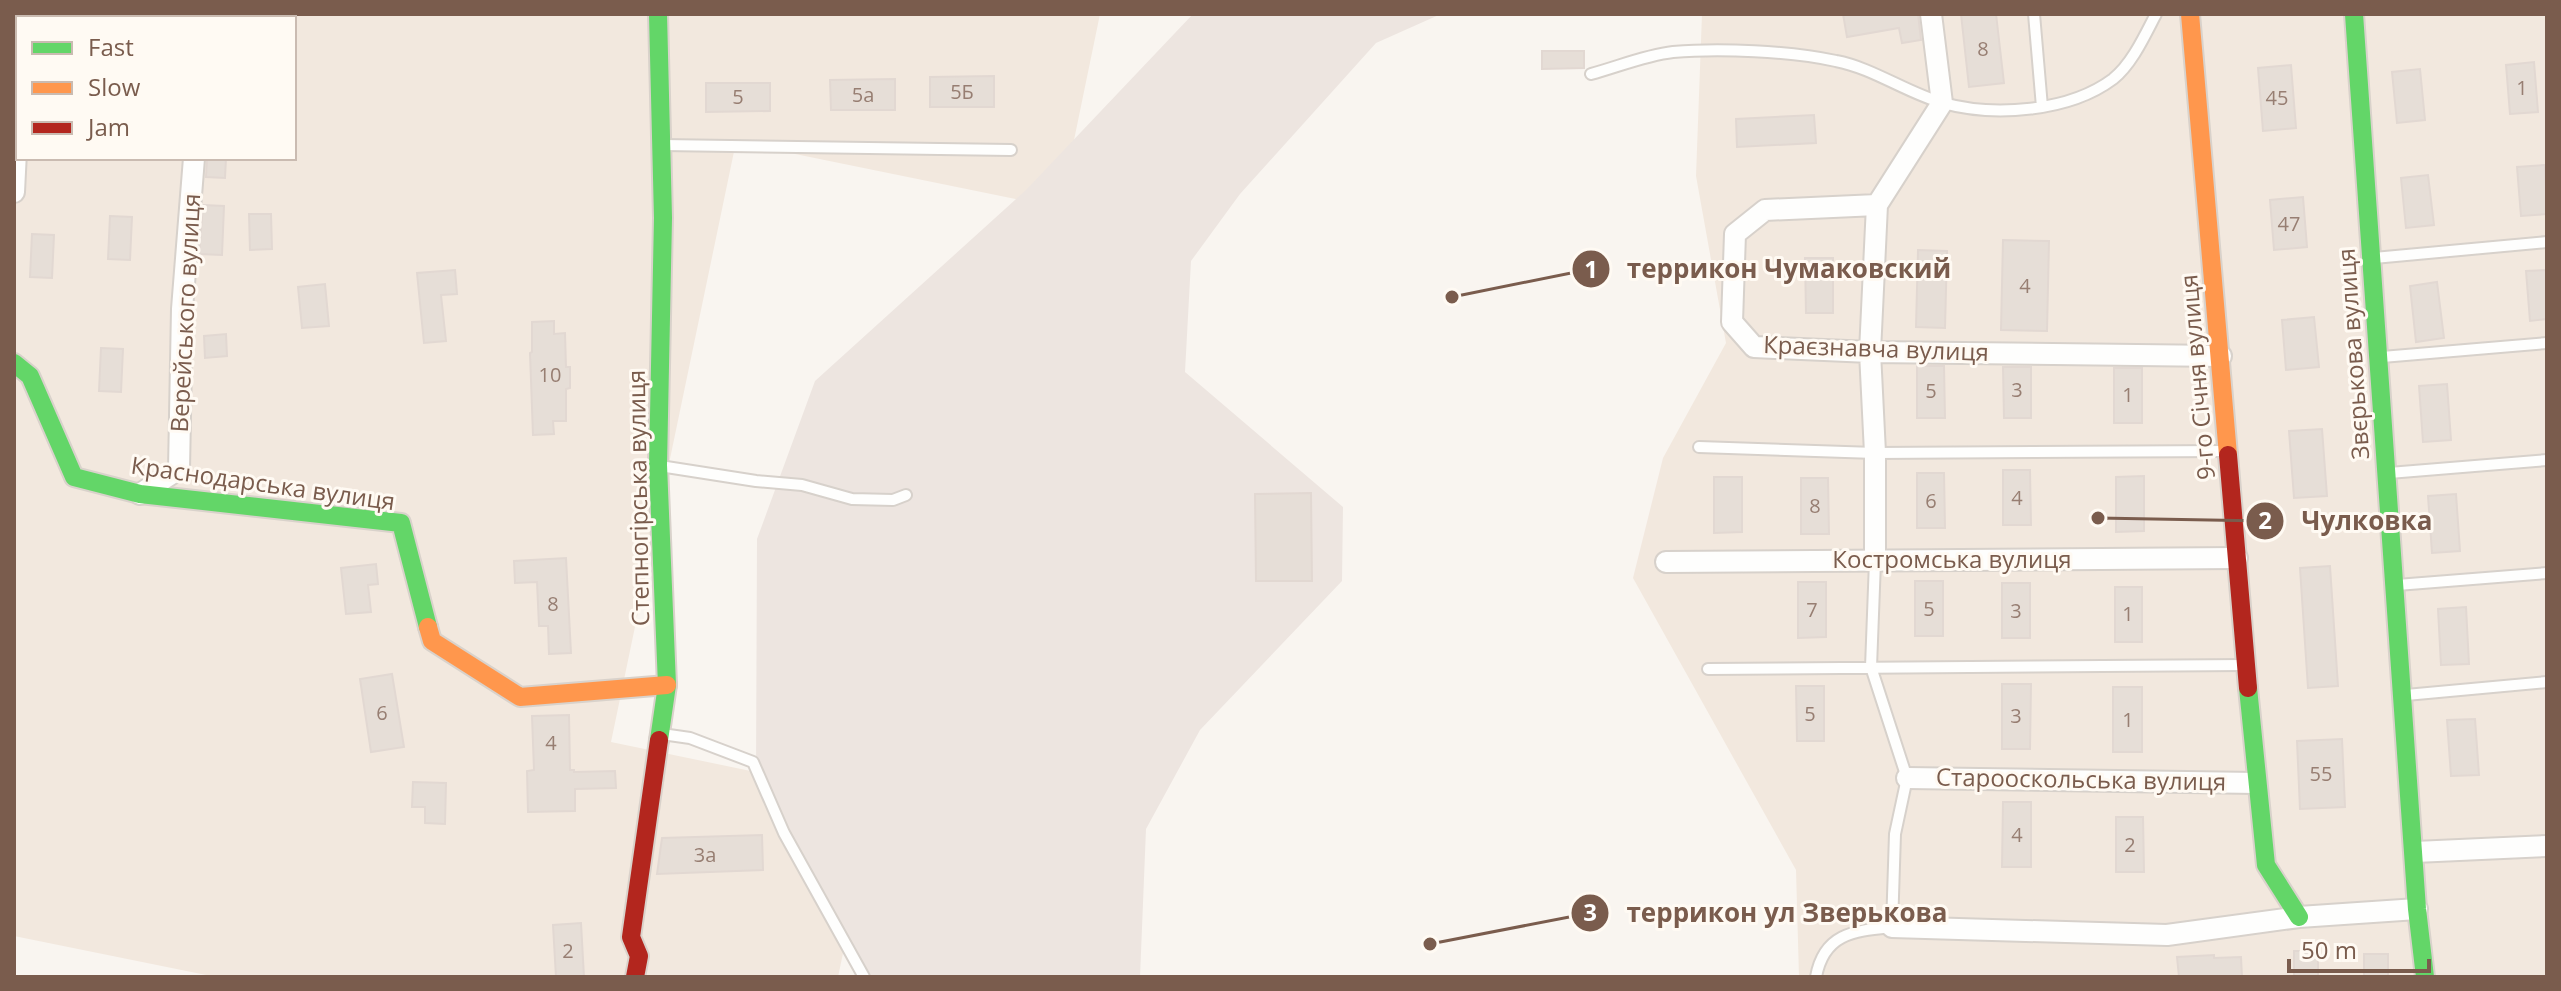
<svg xmlns="http://www.w3.org/2000/svg" width="2561" height="991" viewBox="0 0 2561 991" font-family="'Open Sans',sans-serif">
	<style>
		.residential { fill: #f2e8de; fill-rule: evenodd }
		.industrial { fill: #ede5e0 }
		.building { fill: #e6ded7; stroke: #e2d8d2; stroke-width: 2 }
		.lines { fill: none; stroke-linecap: round; stroke-linejoin: round }
		.lane-casing { stroke: #d7d1cb; stroke-width: 14 }
		.street-casing { stroke: #d7d1cb; stroke-width: 24 }
		.fast-casing { stroke: #d9d2cb; stroke-width: 22 }
		.slow-casing { stroke: #d9d2cb; stroke-width: 22 }
		.jam-casing { stroke: #d9d2cb; stroke-width: 22 }
		.lane { stroke: #fefefd; stroke-width: 10 }
		.street { stroke: #fefefd; stroke-width: 20 }
		.fast { stroke: #63d668; stroke-width: 18 }
		.slow { stroke: #ff974d; stroke-width: 18 }
		.jam { stroke: #b3261e; stroke-width: 18 }
		.labels { text-anchor: middle; stroke-width: 6; stroke-linejoin: round; paint-order: stroke }
		.number-label { font-size: 20px; fill: #977e72 }
		.street-label { font-size: 24px; fill: #7a5c4d; stroke: #fffaf3 }
		.leader { fill: none; stroke: #7a5c4d; stroke-width: 3 }
		.callout-dot { fill: #7a5c4d; stroke: #fffaf3; stroke-width: 3 }
		.mark-label { font-size: 24px; text-anchor: middle; font-weight: bold; fill: #fff }
		.callout-label { font-size: 26px; text-anchor: middle; font-weight: bold; fill: #7a5c4d; stroke: #fffaf3; stroke-width: 6; stroke-linejoin: round; paint-order: stroke }
	</style>
	<rect width="100%" height="100%" fill="#f9f5f0"/>
	<!-- residential -->
	<path class="residential" d="M14,14H1100L1060,208L736,142L611,742L876,797L838,977H216L14,936ZM18,18H294V158H18Z
		M1702,14H2547V977H1799L1796,870L1633,578L1663,458L1726,343L1696,176Z"/>
	<!-- industrial -->
	<path class="industrial" d="M1193,14H1441L1376,43L1240,194L1191,261L1185,372L1343,507L1342,581L1200,730L1146,829L1140,977H865L756,775L757,539L815,381L1026,190Z"/>
	<!-- building -->
	<path class="building" d="M1843,14H1918L1921,40L1902,43L1899,28L1847,37Z
		M1961,14H1996L2004,83L1969,87Z
		M1542,51H1584V68L1542,69Z
		M2534,62L2538,112L2510,114L2506,65Z
		M2291,65L2296,128L2263,131L2258,68Z
		M2420,69L2425,120L2397,123L2392,72Z
		M994,76V107H930V77Z
		M895,79V110H831L830,80Z
		M706,83H770V111L706,112Z
		M1814,115L1816,143L1737,147L1736,119Z
		M207,158H226L225,178L206,177Z
		M2545,165L2547,214L2521,216L2517,167Z
		M2428,175L2434,225L2406,228L2401,178Z
		M2303,197L2307,247L2274,250L2270,200Z
		M203,205L224,206L222,255L199,254Z
		M249,214H271L272,249L250,250Z
		M110,216L132,217L130,260L108,259Z
		M32,234L54,235L52,278L30,277Z
		M2003,240L2049,241L2047,331L2001,330Z
		M1918,250L1947,251L1945,328L1916,327Z
		M1805,258H1833V313H1806Z
		M455,270L457,294L441,295L446,341L424,343L417,273Z
		M2547,270V319L2530,321L2526,271Z
		M2437,282L2444,338L2416,342L2410,286Z
		M325,284L329,326L302,328L298,287Z
		M2314,317L2319,367L2286,370L2282,320Z
		M554,321V334L565,333L566,367H570V388L566,389V421H553L554,434L533,435L530,353L532,352V322Z
		M226,334L227,356L205,358L204,336Z
		M101,348L123,349L121,392L99,391Z
		M1917,366H1944L1945,418H1917Z
		M2003,367H2031V418H2004Z
		M2114,368H2142V423H2114Z
		M2447,384L2451,440L2423,442L2419,386Z
		M2322,429L2327,496L2294,498L2289,431Z
		M2003,470H2030L2031,525H2003Z
		M1917,473H1944L1945,528H1917Z
		M2144,476V531L2116,532V477Z
		M1714,477H1742V532L1714,533Z
		M1801,478H1828L1829,534H1801Z
		M1311,493L1312,581H1256L1255,494Z
		M2456,494L2460,551L2432,553L2428,496Z
		M566,558L571,653L549,654L548,626H539L537,582L515,583L514,561Z
		M376,564L378,584L368,585L371,612L346,614L341,568Z
		M2330,566L2338,686L2308,688L2300,568Z
		M1915,581H1943V636H1915Z
		M1798,582H1826V637L1798,638Z
		M2002,583H2030V638H2002Z
		M2115,587H2142V642H2115Z
		M2466,607L2469,664L2441,665L2438,609Z
		M392,674L404,747L371,752L360,679Z
		M2002,684H2031L2030,749H2002Z
		M1796,686H1824V741H1797Z
		M2113,687H2142V752H2113Z
		M569,715L570,770H574V772L615,771L616,788L575,789V811L528,812L527,771L534,770L532,716Z
		M2475,719L2479,775L2451,776L2447,720Z
		M2342,739L2345,807L2300,809L2297,741Z
		M413,782L446,783L445,824L425,823V807H412Z
		M2003,802H2031V867H2002Z
		M2116,817H2143L2144,872H2116Z
		M762,835L763,870L657,874L662,838Z
		M581,923L584,977H556L553,925Z
		M2294,951H2318V977H2294Z
		M2364,954H2388V977H2364Z
		M2214,955V958L2241,957L2242,977H2179L2177,957Z"/>
	<g class="lines">
		<!-- lane casing -->
		<g class="lane-casing">
			<path id="lane" d="M2034,14L2042,107
				M1591,74C1617,67 1646,55 1673,52C1720,48 1789,51 1836,61C1873,68 1907,93 1943,103C1994,117 2069,112 2113,79C2132,64 2145,35 2156,14
				M663,145L1011,150
				M2374,258L2547,242
				M2382,357L2547,343
				M1699,447L1875,453L2226,451
				M660,466L756,481L802,485L852,499L893,500L906,495
				M2389,473L2547,460
				M2397,585L2547,573
				M1708,669L2245,665
				M2406,695L2547,682
				M662,734L690,738L753,762L784,833L864,977
				M1816,977C1824,933 1854,931 1892,927L1895,834L1907,778L1871,667L1875,561"/>
		</g>
		<!-- street casing -->
		<g class="street-casing">
			<path id="street" d="M23,18V14
				M206,18V14
				M14,192L18,111
				M1877,205L1765,210L1735,234L1732,322L1754,347L1870,352L2221,356
				M140,494L179,469L182,309L194,158
				M1875,561V453L1870,352L1877,205L1942,103L1931,14
				M1666,562L2237,558
				M1907,778L2256,783
				M2415,852L2547,846
				M1892,927L2167,935L2299,917L2417,909"/>
		</g>
		<!-- fast casing -->
		<g class="fast-casing">
			<path id="fast" d="M658,14L663,218L658,465L667,685L659,740
				M2354,14L2417,909L2425,977
				M14,363L30,376L74,477L140,494L401,523L428,627
				M2248,688L2266,865L2299,917"/>
		</g>
		<!-- slow casing -->
		<g class="slow-casing">
			<path id="slow" d="M2190,14L2228,455
				M428,627L432,641L520,697L667,685"/>
		</g>
		<!-- jam casing -->
		<g class="jam-casing">
			<path id="jam" d="M2228,455L2248,688
				M635,977L639,956L631,937L659,740"/>
		</g>
		<!-- lane -->
		<use href="#lane" class="lane"/>
		<!-- street -->
		<use href="#street" class="street"/>
		<!-- fast -->
		<use href="#fast" class="fast"/>
		<!-- slow -->
		<use href="#slow" class="slow"/>
		<!-- jam -->
		<use href="#jam" class="jam"/>
	</g>
	<g class="labels">
		<!-- number labels -->
		<g class="number-label">
			<text x="1983" y="56">8</text>
			<text x="2522" y="95">1</text>
			<text x="962" y="99">5Б</text>
			<text x="863" y="102">5а</text>
			<text x="738" y="104">5</text>
			<text x="2277" y="105">45</text>
			<text x="2289" y="231">47</text>
			<text x="2025" y="293">4</text>
			<text x="550" y="382">10</text>
			<text x="2017" y="397">3</text>
			<text x="1931" y="398">5</text>
			<text x="2128" y="402">1</text>
			<text x="2017" y="505">4</text>
			<text x="1931" y="508">6</text>
			<text x="1815" y="513">8</text>
			<text x="553" y="611">8</text>
			<text x="1929" y="616">5</text>
			<text x="1812" y="617">7</text>
			<text x="2016" y="618">3</text>
			<text x="2128" y="621">1</text>
			<text x="382" y="720">6</text>
			<text x="1810" y="721">5</text>
			<text x="2016" y="723">3</text>
			<text x="2128" y="727">1</text>
			<text x="551" y="750">4</text>
			<text x="2321" y="781">55</text>
			<text x="2017" y="842">4</text>
			<text x="2130" y="852">2</text>
			<text x="705" y="862">3а</text>
			<text x="568" y="958">2</text>
		</g>
		<!-- street labels -->
		<g class="street-label">
			<text transform="translate(186 313) rotate(-87)" y="8">Верейського вулиця</text>
			<text transform="translate(1876 349) rotate(2)" y="8">Краєзнавча вулиця</text>
			<text transform="translate(2354 354) rotate(-94)" y="8">Звєрькова вулиця</text>
			<text transform="translate(2198 377) rotate(-95)" y="8">9-го Січня вулиця</text>
			<text transform="translate(263 484) rotate(8)" y="8">Краснодарська вулиця</text>
			<text transform="translate(639 498) rotate(-91)" y="8">Степногірська вулиця</text>
			<text x="1952" y="568">Костромська вулиця</text>
			<text transform="translate(2081 780) rotate(1)" y="8">Старооскольська вулиця</text>
		</g>
	</g>
	<!-- callouts -->
	<path class="leader" d="M1452 297L1591 269M2098 518L2265 521M1430 944L1590 913"/>
	<g class="callout-dot">
		<circle cx="1452" cy="297" r="8"/>
		<circle cx="2098" cy="518" r="8"/>
		<circle cx="1430" cy="944" r="8"/>
		<circle cx="1591" cy="269" r="20"/>
		<circle cx="2265" cy="521" r="20"/>
		<circle cx="1590" cy="913" r="20"/>
	</g>
	<g class="mark-label">
		<text x="1591" y="278">1</text>
		<text x="2265" y="529">2</text>
		<text x="1590" y="921">3</text>
	</g>
	<g class="callout-label">
		<text x="1789" y="278">террикон Чумаковский</text>
		<text x="2367" y="530">Чулковка</text>
		<text x="1787" y="922">террикон ул Зверькова</text>
	</g>
	<!-- border -->
	<rect width="2561" height="991" fill="none" stroke="#7a5c4d" stroke-width="32"/>
	<!-- legend -->
	<rect x="16" y="16" width="280" height="144" fill="#fffaf3" stroke="#cabbb1" stroke-width="2"/>
	<rect x="32" y="42" width="40" height="12" fill="#63d668" stroke="#cabbb1" stroke-width="2"/>
	<text x="88" y="56" font-size="24" fill="#7a5c4d">Fast</text>
	<rect x="32" y="82" width="40" height="12" fill="#ff974d" stroke="#cabbb1" stroke-width="2"/>
	<text x="88" y="96" font-size="24" fill="#7a5c4d">Slow</text>
	<rect x="32" y="122" width="40" height="12" fill="#b3261e" stroke="#cabbb1" stroke-width="2"/>
	<text x="88" y="136" font-size="24" fill="#7a5c4d">Jam</text>
	<!-- scale -->
	<path d="M2289 959v12h140v-12" fill="none" stroke="#7a5c4d" stroke-width="4"/>
	<text x="2301" y="959" font-size="24" fill="#7a5c4d" stroke="#fffaf3" stroke-width="6" paint-order="stroke">50 m</text>
</svg>
